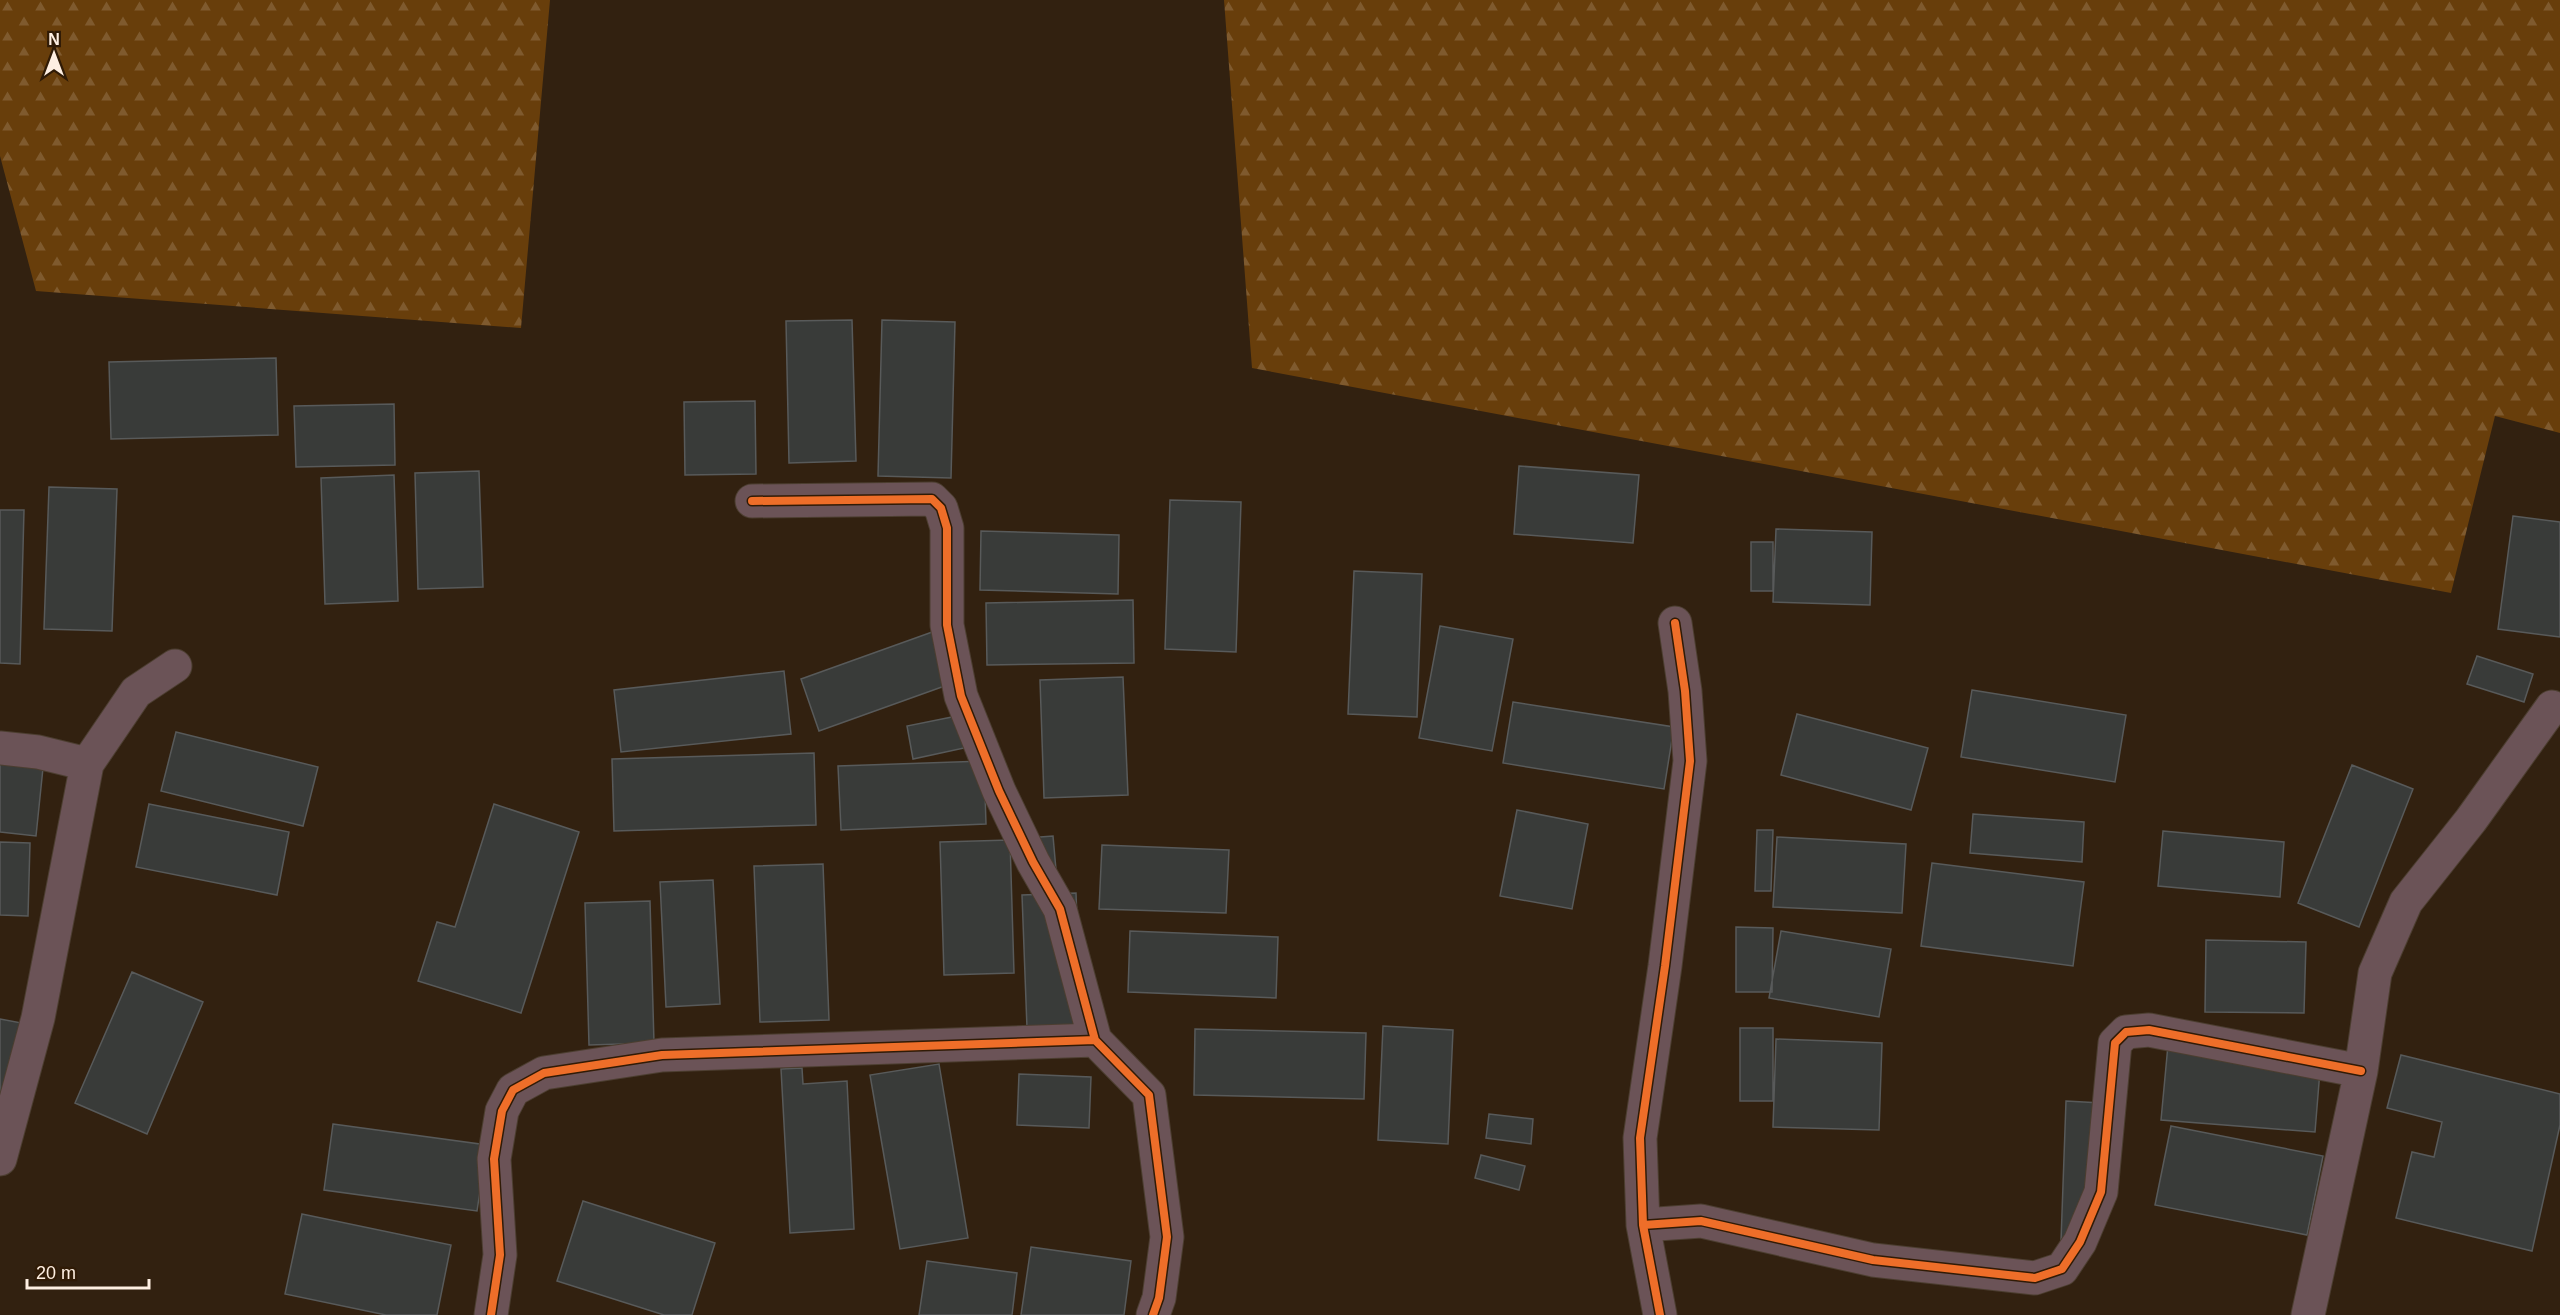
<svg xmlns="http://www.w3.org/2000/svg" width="2560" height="1315" viewBox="0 0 2560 1315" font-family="Arial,sans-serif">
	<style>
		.forest { fill: url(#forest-firs) }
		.building { fill: #393b39; stroke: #585a5a; stroke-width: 1.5 }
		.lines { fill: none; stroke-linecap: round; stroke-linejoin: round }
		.minor-casing { stroke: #4c3e30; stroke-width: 35 }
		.minor { stroke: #6b5357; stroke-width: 33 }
		.cycleway-casing { stroke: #301b06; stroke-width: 11 }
		.cycleway { stroke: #ee6e29; stroke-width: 8 }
	</style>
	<defs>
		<pattern id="forest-firs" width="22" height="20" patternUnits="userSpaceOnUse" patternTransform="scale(1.5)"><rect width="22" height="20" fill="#683e0b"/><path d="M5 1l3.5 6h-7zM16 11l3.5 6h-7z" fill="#7f5a2e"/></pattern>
	</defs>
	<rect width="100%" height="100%" fill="#322110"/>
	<!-- forest -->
	<path class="forest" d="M0,0H550L521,328L36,291L0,156Z
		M1224,0H2560V433L2495,416L2451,593L1252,368Z"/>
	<!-- building -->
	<path class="building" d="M852,320L856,461L789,463L786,321Z
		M882,320L955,322L951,478L878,476Z
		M276,358L278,435L111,439L109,362Z
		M755,401L756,474L685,475L684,402Z
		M394,404L395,465L296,467L294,406Z
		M1519,466L1639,475L1633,543L1514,534Z
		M479,471L483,587L418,589L415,473Z
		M394,475L398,601L325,604L321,478Z
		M49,487L117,489L112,631L44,629Z
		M1170,500L1241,502L1236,652L1165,649Z
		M0,510H24L20,664L0,663Z
		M2513,516L2560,522V637L2498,629Z
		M1776,529L1872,532L1870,605L1773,602Z
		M981,531L1119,535L1118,594L980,590Z
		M1751,542H1773V591H1751Z
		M1354,571L1422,574L1417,717L1348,714Z
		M1133,600L1134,663L987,665L986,603Z
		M1440,626L1513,639L1492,751L1419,738Z
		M935,631L953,683L819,731L801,679Z
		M2477,656L2533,674L2524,702L2467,684Z
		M784,671L791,734L621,752L614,690Z
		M1123,677L1128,795L1044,798L1040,680Z
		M1972,690L2126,715L2115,782L1961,757Z
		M1513,702L1674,727L1664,789L1503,763Z
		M972,713L978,745L913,759L907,726Z
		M1797,714L1928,748L1911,810L1781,775Z
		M176,732L318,767L303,826L161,791Z
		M814,753L816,825L614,831L612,759Z
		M984,761L986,824L841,830L838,766Z
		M0,763L43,768L36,836L0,832Z
		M2352,765L2413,789L2359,927L2298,903Z
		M149,804L289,832L277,895L136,867Z
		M494,804L579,832L521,1013L418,981L437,922L455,927Z
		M1517,810L1588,824L1572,909L1500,896Z
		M1973,814L2084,822L2082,862L1970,853Z
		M1757,830H1773L1771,891H1755Z
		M2163,831L2284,842L2280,897L2158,886Z
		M1053,836L1057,881L1027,838Z
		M1777,837L1906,844L1902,913L1773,907Z
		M1010,840L1014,973L944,975L940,842Z
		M0,842L30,843L28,916L0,915Z
		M1102,845L1229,850L1226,913L1099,909Z
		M1932,863L2084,882L2073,966L1921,946Z
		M823,864L829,1020L760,1022L754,866Z
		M713,880L720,1004L666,1007L660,882Z
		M1076,893L1081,1026L1027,1028L1022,895Z
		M650,901L654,1043L589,1045L585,903Z
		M1736,927L1773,928L1772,992H1736Z
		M1130,931L1278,937L1276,998L1128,992Z
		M1781,931L1891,949L1879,1017L1769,998Z
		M2206,940L2306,942L2304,1013L2205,1012Z
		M132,972L203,1002L147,1134L75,1103Z
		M0,1019L27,1024L0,1151Z
		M1383,1026L1453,1030L1448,1144L1378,1140Z
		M1740,1028H1773V1101H1740Z
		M1195,1029L1366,1033L1364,1099L1194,1095Z
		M1776,1039L1882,1043L1879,1130L1773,1127Z
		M2168,1045L2321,1058L2315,1132L2161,1120Z
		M2401,1055L2560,1094V1125L2532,1251L2396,1218L2412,1152L2434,1157L2442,1122L2387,1108Z
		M939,1064L968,1238L900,1249L870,1075Z
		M802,1068L803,1084L847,1081L854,1229L790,1233L781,1069Z
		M1019,1074L1091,1077L1089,1128L1017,1125Z
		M2066,1101L2101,1103L2095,1243L2061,1241Z
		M1489,1114L1533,1119L1531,1144L1486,1138Z
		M333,1124L487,1145L477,1211L324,1190Z
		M2171,1126L2323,1156L2307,1235L2155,1205Z
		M1481,1155L1525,1166L1519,1190L1475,1178Z
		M583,1201L715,1243L692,1315H664L557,1281Z
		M302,1214L451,1245L437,1315H386L285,1294Z
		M1031,1247L1131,1261L1124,1315H1021Z
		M927,1261L1017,1273L1012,1315H919Z"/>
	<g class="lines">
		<!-- minor casing -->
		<g class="minor-casing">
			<path id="minor" d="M752,501L932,499L941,508L947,528V625L961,696L999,791L1033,862L1060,909L1095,1040L1149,1095L1167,1237L1159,1298L1153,1315
				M0,748L38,752L87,764L38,1018L0,1159
				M87,764L136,692L175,666
				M1643,1225L1701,1221L1873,1260L2035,1278L2062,1269L2080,1242L2101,1192L2115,1043L2126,1032L2149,1030L2361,1071
				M491,1315L500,1255L494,1159L502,1111L513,1090L544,1073L662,1055L1095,1040
				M1660,1315L1643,1225L1640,1138L1665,966L1690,761L1685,691L1675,623
				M2308,1315L2361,1071L2375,973L2406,902L2471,820L2552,707"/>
		</g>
		<!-- minor -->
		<use href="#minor" class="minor"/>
		<!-- cycleway casing -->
		<g class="cycleway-casing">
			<path id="cycleway" d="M752,501L932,499L941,508L947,528V625L961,696L999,791L1033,862L1060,909L1095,1040L1149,1095L1167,1237L1159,1298L1153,1315
				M1643,1225L1701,1221L1873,1260L2035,1278L2062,1269L2080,1242L2101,1192L2115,1043L2126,1032L2149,1030L2361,1071
				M491,1315L500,1255L494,1159L502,1111L513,1090L544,1073L662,1055L1095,1040
				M1660,1315L1643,1225L1640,1138L1665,966L1690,761L1685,691L1675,623"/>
		</g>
		<!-- cycleway -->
		<use href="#cycleway" class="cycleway"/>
	</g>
	<!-- north arrow -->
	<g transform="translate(54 54)" stroke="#301b06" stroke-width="4.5" paint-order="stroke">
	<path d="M0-4.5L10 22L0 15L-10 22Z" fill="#feefe2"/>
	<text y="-9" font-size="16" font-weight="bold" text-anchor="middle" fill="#feefe2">N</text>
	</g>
	<!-- scale -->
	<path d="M27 1279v9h122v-9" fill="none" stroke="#feefe2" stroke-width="3"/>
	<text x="36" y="1279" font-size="18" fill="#feefe2" stroke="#301b06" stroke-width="4.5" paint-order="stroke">20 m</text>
</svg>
